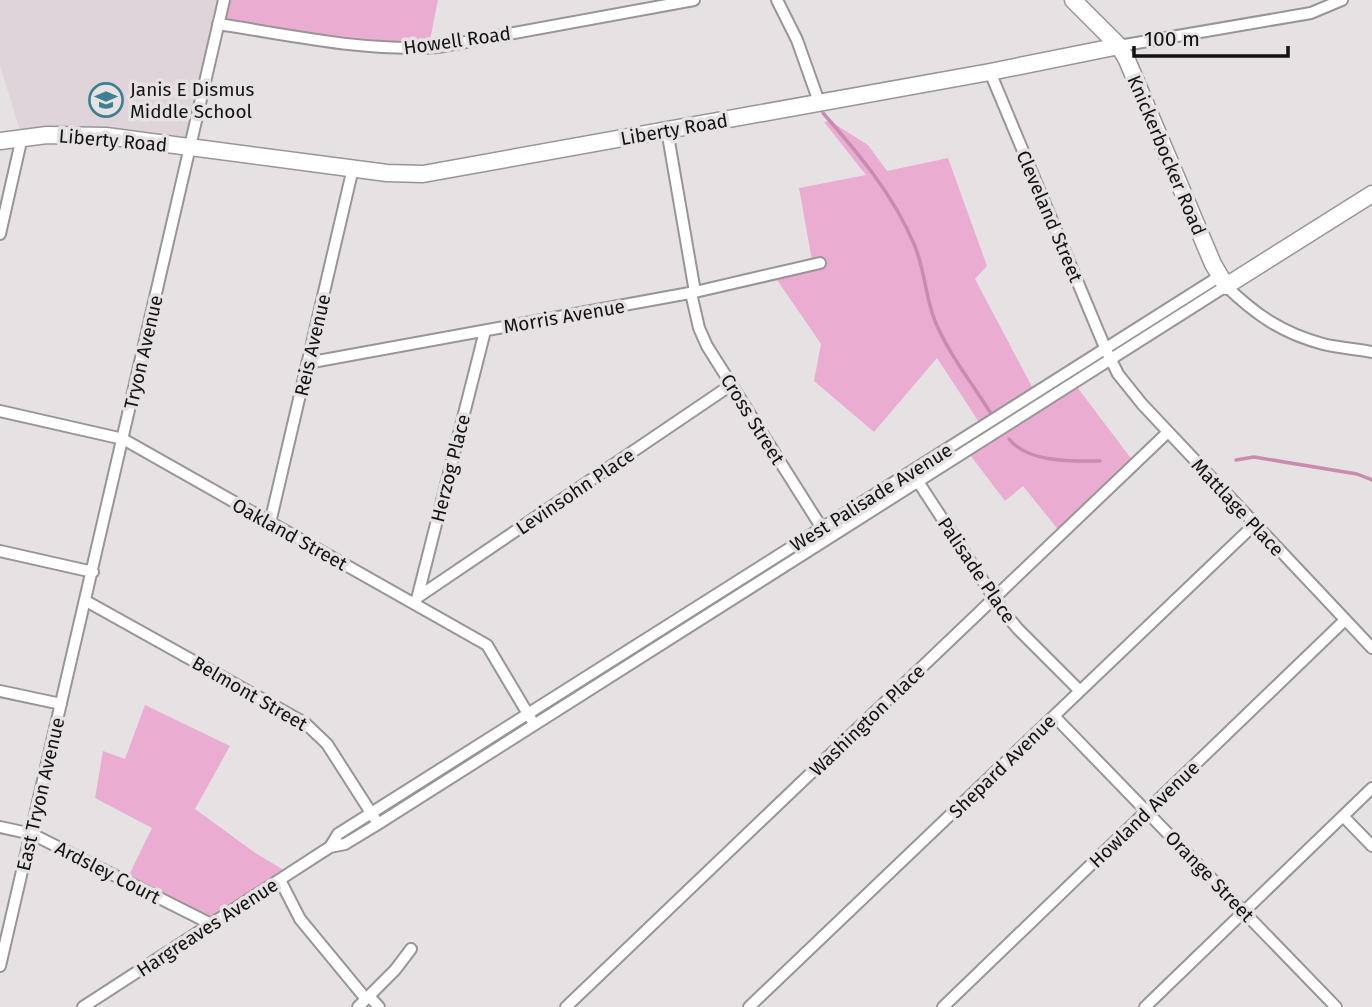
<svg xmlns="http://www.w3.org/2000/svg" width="1372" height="1007" viewBox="0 0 1372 1007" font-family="'Fira Sans',sans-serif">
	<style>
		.built { fill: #dfd4da }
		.green { fill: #eaadd1 }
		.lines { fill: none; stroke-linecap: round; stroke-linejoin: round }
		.stream { stroke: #ca8bb1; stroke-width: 3.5 }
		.street-casing { stroke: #999597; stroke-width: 14 }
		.secondary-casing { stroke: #999597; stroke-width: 19 }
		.street { stroke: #fff; stroke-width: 10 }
		.secondary { stroke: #fff; stroke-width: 16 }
		.labels { text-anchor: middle; stroke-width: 7; stroke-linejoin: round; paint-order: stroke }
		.street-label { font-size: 19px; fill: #131212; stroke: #e6e2e4 }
		.poi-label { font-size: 19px; fill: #131212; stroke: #e6e2e4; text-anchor: start }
	</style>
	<rect width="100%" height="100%" fill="#e6e2e4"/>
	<!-- built -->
	<path class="built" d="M0,0H224L191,147L22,137L0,66Z"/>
	<!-- green -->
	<path class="green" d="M222,0H438L429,45L217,24Z
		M830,121L868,145L887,171L948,158L987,266L975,279L1039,400L1071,379L1133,461L1060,532L1023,486L1005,501L964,447L986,433L937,358L874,432L814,381L821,344L773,274L813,266L799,188L866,175L824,122Z
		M145,705L230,746L195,809L254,852L290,874L213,925L126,881L152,828L95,798L103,751L125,759Z"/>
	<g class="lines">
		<!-- stream -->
		<path class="stream" d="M823,113C858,153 893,194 914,244C925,269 925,296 935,321C948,353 972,383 990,412
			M1009,439C1028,463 1072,461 1100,461
			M1236,460L1254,457L1357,474L1372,480"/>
		<!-- street casing -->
		<g class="street-casing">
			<path id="street" d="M777,0L797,40L819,102
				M218,24C291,35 364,52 438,47L694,0
				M1119,46L1311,13L1342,0
				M990,72L1106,350L1118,374L1142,404L1372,648
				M667,130L695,292
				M0,234L22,137
				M691,293L699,328L707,346L825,533
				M307,363L695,292L820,263
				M0,411L123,439L487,645L531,719
				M915,477L1002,610L1018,629L1080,691
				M270,523L353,168
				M0,551L93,572
				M418,597L731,385
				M417,599L485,331
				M86,601L305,723L327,744L375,819
				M0,691L61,704
				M1054,716L1336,1007
				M1343,816L1372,846
				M0,827L32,834L213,925
				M330,847L338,834L1220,276
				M280,880L300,919L366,999
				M0,966L224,0
				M369,996L379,1007
				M83,1007L330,847L345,844L378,824L1226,286C1256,315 1282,333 1323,344C1339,348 1356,349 1372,352
				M358,1007L395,970L411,949
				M566,1007L1168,432
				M749,1007L1255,524
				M943,1007L1345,620
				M1145,1007L1372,788"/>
		</g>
		<!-- secondary casing -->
		<g class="secondary-casing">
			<path id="secondary" d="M1073,0L1119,46L1127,60L1213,264L1226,286L1372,194
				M0,141L47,135L106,136L387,173L423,174L990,72L1119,46"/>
		</g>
		<!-- street -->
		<use href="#street" class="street"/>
		<!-- secondary -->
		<use href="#secondary" class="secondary"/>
	</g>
	<!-- icons -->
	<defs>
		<g id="school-ring" transform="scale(1.75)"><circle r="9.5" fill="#e6e2e4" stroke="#3f7f92" stroke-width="1.5"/><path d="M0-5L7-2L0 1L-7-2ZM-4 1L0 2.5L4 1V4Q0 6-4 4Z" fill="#3f7f92"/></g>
	</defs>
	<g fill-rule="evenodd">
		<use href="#school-ring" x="106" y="100"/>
	</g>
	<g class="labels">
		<!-- street labels -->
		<g class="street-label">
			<text transform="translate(457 40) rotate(-8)" y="7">Howell Road</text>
			<text transform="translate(674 129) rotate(-10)" y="7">Liberty Road</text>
			<text transform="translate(113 140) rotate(5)" y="7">Liberty Road</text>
			<text transform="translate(1167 155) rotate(67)" y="7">Knickerbocker Road</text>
			<text transform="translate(1050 216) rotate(67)" y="7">Cleveland Street</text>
			<text transform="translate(564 316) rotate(-10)" y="7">Morris Avenue</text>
			<text transform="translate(312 345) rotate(-77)" y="7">Reis Avenue</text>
			<text transform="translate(143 352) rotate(-77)" y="7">Tryon Avenue</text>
			<text transform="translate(753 419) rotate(58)" y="7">Cross Street</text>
			<text transform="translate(450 468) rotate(-76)" y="7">Herzog Place</text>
			<text transform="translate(575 491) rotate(-34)" y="7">Levinsohn Place</text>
			<text transform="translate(871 497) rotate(-32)" y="7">West Palisade Avenue</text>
			<text transform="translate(1238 507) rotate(47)" y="7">Mattlage Place</text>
			<text transform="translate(290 534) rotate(29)" y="7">Oakland Street</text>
			<text transform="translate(977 570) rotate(56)" y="7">Palisade Place</text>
			<text transform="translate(250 693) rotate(30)" y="7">Belmont Street</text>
			<text transform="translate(867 720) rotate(-44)" y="7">Washington Place</text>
			<text transform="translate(1002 766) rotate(-44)" y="7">Shepard Avenue</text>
			<text transform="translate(40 794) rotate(-77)" y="7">East Tryon Avenue</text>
			<text transform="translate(1144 814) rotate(-44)" y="7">Howland Avenue</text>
			<text transform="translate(108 872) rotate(27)" y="7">Ardsley Court</text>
			<text transform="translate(1210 876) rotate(46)" y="7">Orange Street</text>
			<text transform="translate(207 927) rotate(-33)" y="7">Hargreaves Avenue</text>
		</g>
		<!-- poi labels -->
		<g class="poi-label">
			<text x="130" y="96">Janis E Dismus<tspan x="130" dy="22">Middle School</tspan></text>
		</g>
	</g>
	<!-- scale -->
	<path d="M1134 46v10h154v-10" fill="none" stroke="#131212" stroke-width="3.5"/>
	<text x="1144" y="46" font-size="21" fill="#131212" stroke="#e6e2e4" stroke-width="5" paint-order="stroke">100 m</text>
</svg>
